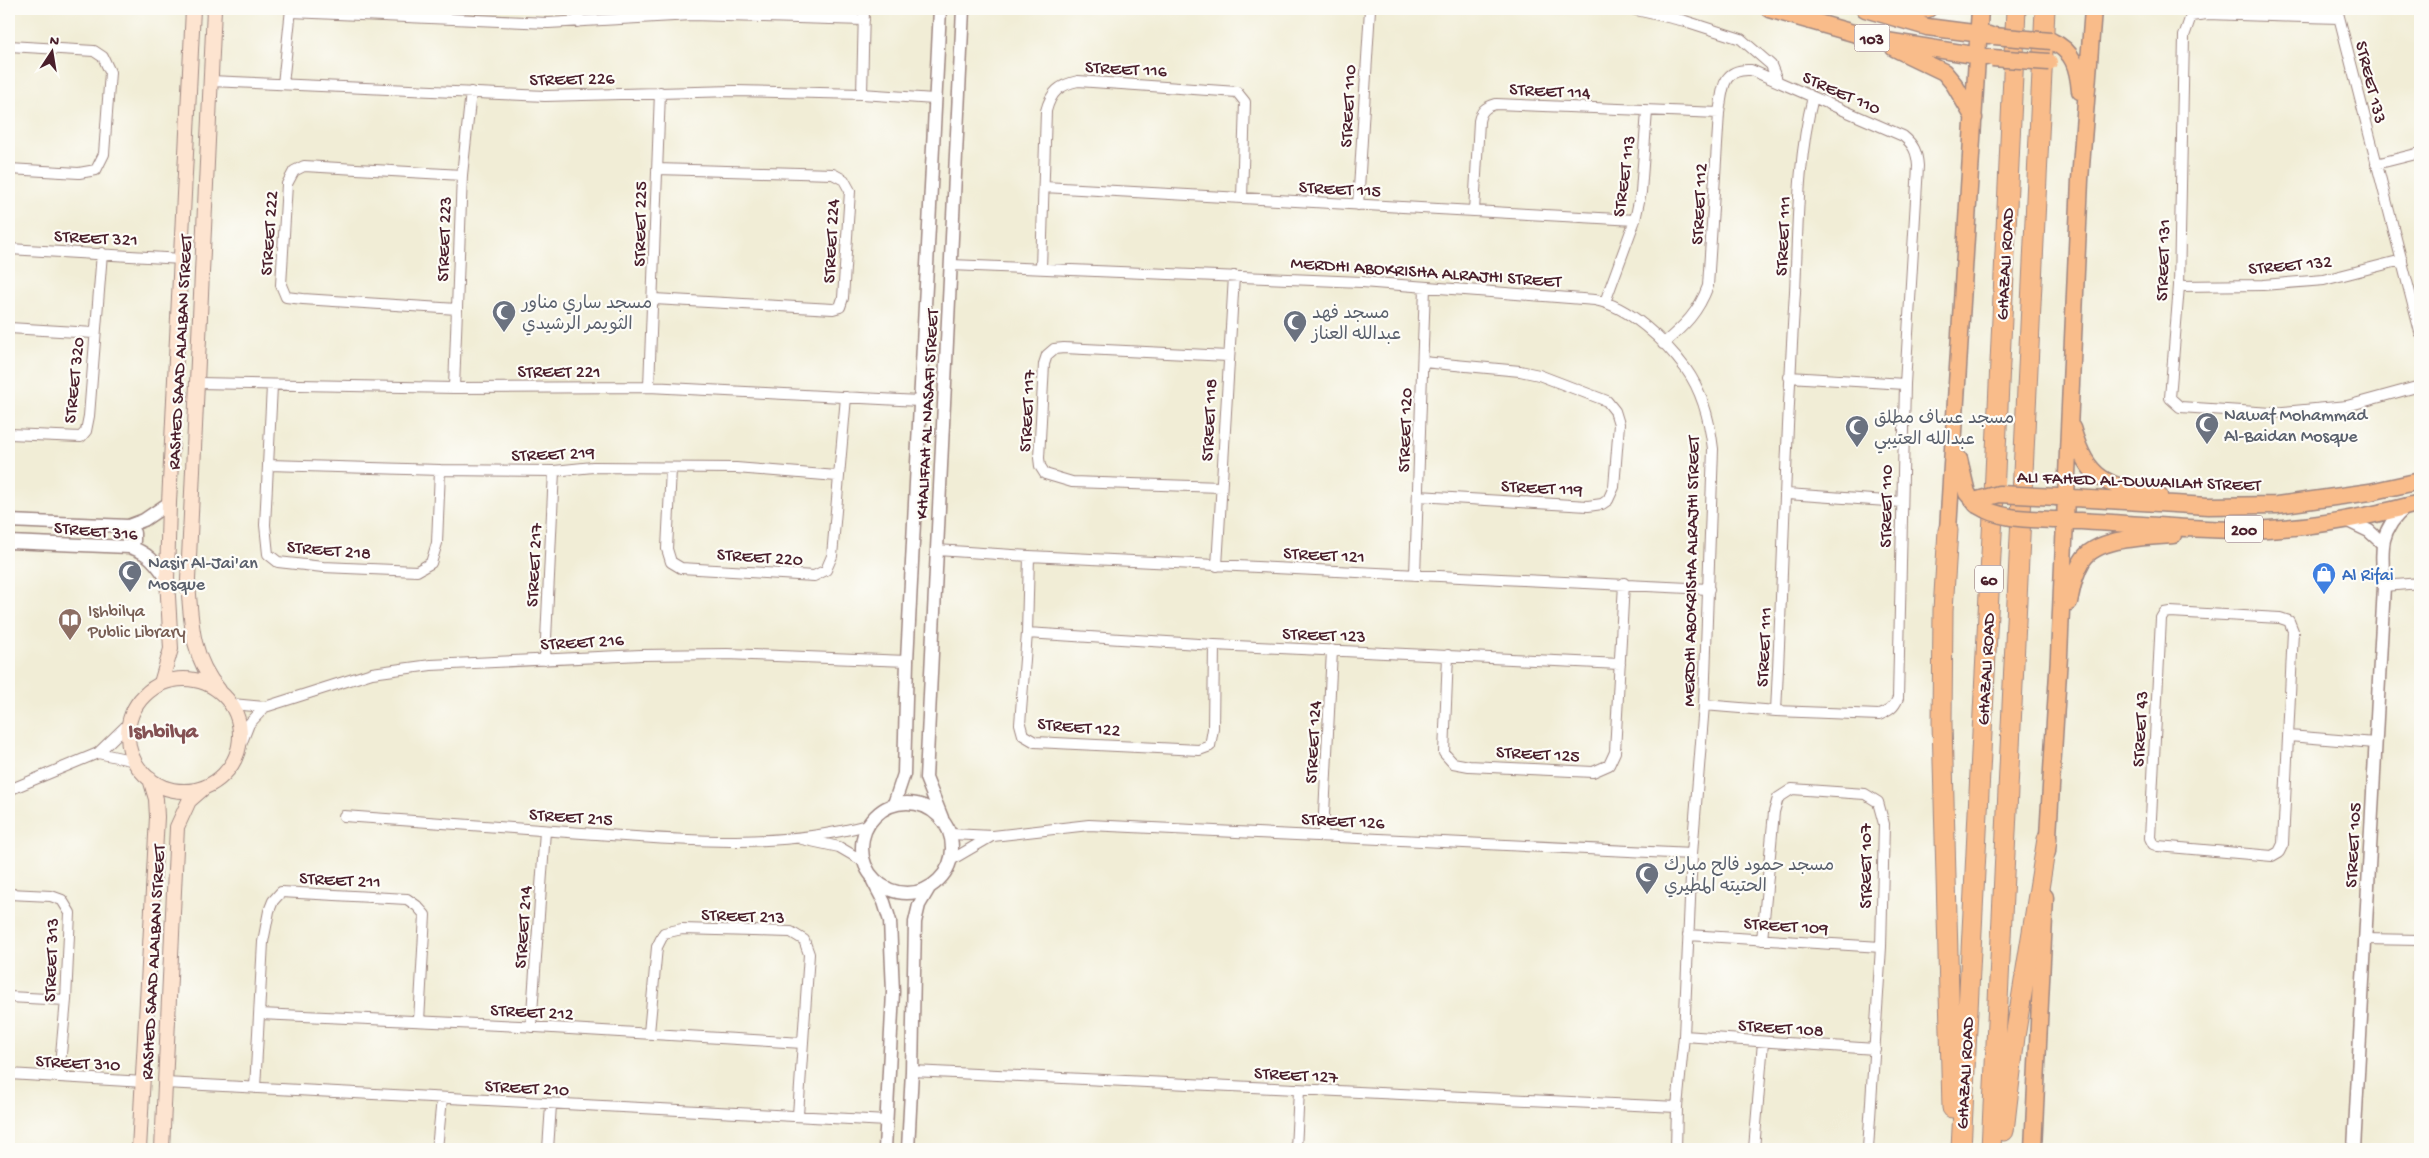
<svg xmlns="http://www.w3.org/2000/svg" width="2429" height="1158" viewBox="0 0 2429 1158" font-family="'Gochi Hand','Playpen Sans Arabic',sans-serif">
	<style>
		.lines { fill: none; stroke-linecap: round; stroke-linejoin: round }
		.minor-casing { stroke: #9e8680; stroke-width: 12 }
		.tertiary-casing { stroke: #9e8680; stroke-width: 15 }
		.secondary-casing { stroke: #9e8680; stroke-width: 16 }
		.primary-casing { stroke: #9e8680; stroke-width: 19 }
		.motorway-casing { stroke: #9e8680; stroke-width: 21 }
		.minor { stroke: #fff; stroke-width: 10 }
		.tertiary { stroke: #fff; stroke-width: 12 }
		.secondary { stroke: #fde4d0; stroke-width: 14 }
		.primary { stroke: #f9bc8a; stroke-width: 16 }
		.motorway { stroke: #f9bc8a; stroke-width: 19 }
		.primary-bridge-casing { stroke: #9e8680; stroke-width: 19; stroke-linecap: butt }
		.primary-bridge { stroke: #f9bc8a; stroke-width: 16 }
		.labels { text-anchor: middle; stroke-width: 4.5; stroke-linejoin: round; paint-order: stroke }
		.shield { fill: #fdfcf7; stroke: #806168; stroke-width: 1 }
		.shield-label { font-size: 16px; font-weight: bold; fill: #4a1f2b }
		.street-label { font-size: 18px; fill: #4a1f2b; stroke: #fdfcf7 }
		.worship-label { font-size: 18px; fill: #5b616d; stroke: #fdfcf7; text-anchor: start }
		.shop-label { font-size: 18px; fill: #366cbe; stroke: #fdfcf7; text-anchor: start }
		.education-label { font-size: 18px; fill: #785e54; stroke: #fdfcf7; text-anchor: start }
		.district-label { font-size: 22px; font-weight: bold; fill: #845153; stroke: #fdfcf7 }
	</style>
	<rect width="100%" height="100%" fill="#fdfcf7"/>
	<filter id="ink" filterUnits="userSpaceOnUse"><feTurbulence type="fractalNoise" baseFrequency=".02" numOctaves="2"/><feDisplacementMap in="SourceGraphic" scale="10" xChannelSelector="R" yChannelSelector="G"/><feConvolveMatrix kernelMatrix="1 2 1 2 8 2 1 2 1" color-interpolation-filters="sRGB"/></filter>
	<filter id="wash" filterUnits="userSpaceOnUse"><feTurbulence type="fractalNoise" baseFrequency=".0096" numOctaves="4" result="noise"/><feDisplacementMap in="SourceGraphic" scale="20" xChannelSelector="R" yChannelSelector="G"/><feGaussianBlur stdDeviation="1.12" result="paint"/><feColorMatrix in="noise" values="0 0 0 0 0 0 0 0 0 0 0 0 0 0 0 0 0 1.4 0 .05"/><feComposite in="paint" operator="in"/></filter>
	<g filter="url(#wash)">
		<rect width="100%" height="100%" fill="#f1edd6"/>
	</g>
	<g filter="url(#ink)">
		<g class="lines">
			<!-- minor casing -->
			<g class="minor-casing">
				<path id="minor" d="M1632,9L1685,21L1741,39L1771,65L1777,80
					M2337,9L2420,332
					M291,12L548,23L692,15L864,20
					M2339,18L2207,14L2191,16L2184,36L2179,286L2170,398L2180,407L2272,413L2347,406L2420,386
					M578,22L579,9
					M9,46L94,51L103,57L110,72L104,154L96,170L79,173L9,169
					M210,81L545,96L734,91L862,94L934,99
					M283,84L291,9
					M862,94L864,9
					M2376,164L2420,153
					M1044,187L1635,220
					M1358,205L1370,9
					M1474,211L1479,121C1481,111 1485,107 1496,104L1719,113
					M9,249L182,259
					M951,265L1362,282L1595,300C1629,306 1666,342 1686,369C1702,391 1710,423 1713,449L1704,705L1692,854L1684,1036L1677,1107L1676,1149
					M1041,268L1046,111C1051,92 1059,85 1078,81L1237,92L1245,102L1242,198
					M2179,286L2263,285L2324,280L2402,260
					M654,299L833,309L840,307L843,298L850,191L844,180L833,174L657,169
					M1605,302L1635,220L1641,192L1647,111
					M457,309L303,299L286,297L281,285L287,184L294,171L304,166L462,175
					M9,328L94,333
					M1663,344C1685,325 1698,313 1708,286L1719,113C1723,90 1721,68 1751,70L1903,136C1914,145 1917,152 1918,166L1905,384L1898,698C1894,708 1889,711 1879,715L1776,711L1704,705
					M1789,377L1905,384
					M198,383L454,388L649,387L919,401
					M272,386L265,525L268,554L278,562L323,567L417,571L431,563L437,543L440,470
					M649,387L660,92
					M454,388L462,175L471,92
					M9,434L81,437L86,431L89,416L102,253
					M269,465L440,470L554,471L593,467L736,468L837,476
					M671,469L667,549L671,562L681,568L814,576L826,570L832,556L846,397
					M1221,487L1072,482L1045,474L1040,466L1039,458L1044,364L1047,355L1054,349L1064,348L1228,356
					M1787,494L1901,502
					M1418,496L1588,506L1602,504L1608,500L1614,487L1619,424L1615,411L1607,401L1539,375L1520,371L1423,362
					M937,550L1029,556L1709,589
					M1029,556L1027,633L1020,724L1023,735L1035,742L1199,750L1210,746L1213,729L1214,645
					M1217,566L1234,276
					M1415,575L1425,287
					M2384,586L2420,583
					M2170,612L2280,618L2289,621L2293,631L2283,844L2279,852L2272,856L2158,846L2153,844L2150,838L2161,618L2164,613Z
					M1027,633L1214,645L1620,664
					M1448,655L1444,753L1453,763L1469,766L1593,772L1609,765L1615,752L1624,583
					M545,660L554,471
					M232,704L265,707L372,673L431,665L641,655L727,654L907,661
					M1776,711C1783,572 1786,432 1795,292C1798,227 1797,160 1813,97
					M2289,736L2375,743
					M240,747L249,724L265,707
					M98,753L135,761
					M9,790L98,753L129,723
					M344,816C423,822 502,828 582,833C677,840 774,850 867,825
					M951,834L993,836L1089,825L1692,854
					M1323,835L1332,650
					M802,839L839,847L863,861
					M951,860L992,836
					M9,894L51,896L62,900L70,913L66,1000L59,1076
					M1688,935L1881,947
					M2364,939L2420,940
					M1762,940L1774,812L1778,798L1792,789L1865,794L1878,802L1884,824L1881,947L1868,1149
					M9,997L66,1000
					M260,1014L519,1026L803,1043
					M531,1027L545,831
					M649,1033L657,947L664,933L682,929L791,932L804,940L809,954L798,1115
					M1684,1036L1875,1049
					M912,1071L1677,1107
					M9,1074L144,1082
					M165,1083L887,1121
					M255,1088L263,942L269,911L273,901L281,892L407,899L417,906L425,915L419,1021
					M437,1149L442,1098
					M548,1149L551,1105
					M1296,1149L1299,1090
					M1754,1149L1763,1042"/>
			</g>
			<!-- tertiary casing -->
			<g class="tertiary-casing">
				<path id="tertiary" d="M2344,519L2369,531L2382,543
					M9,521L128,526L144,520L169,503
					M128,526L134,533V541L129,547
					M9,542L129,547C148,552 156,563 167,579
					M862 848a45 45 0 1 1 90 0a45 45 0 1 1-90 0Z
					M894,804L904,774L907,661L940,9
					M942,818L926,778L963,9
					M873,881L884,902L890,921L893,992L885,1149
					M908,1149L912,1071L915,922L919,905L929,888
					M2354,1149L2384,586C2382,553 2377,532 2405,508"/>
			</g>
			<!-- secondary casing -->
			<g class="secondary-casing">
				<path id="secondary" d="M214,9L188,580C191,622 191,657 219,690
					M128 735a56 56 0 1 1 112 0a56 56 0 1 1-112 0Z
					M161,683L171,649L167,579L169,503L193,9
					M139,1149L157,817L156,799L150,779
					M162,1149L177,827L189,801L205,787"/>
			</g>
			<!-- primary casing -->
			<g class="primary-casing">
				<path id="primary" d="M1769,9L1874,39L1986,57
					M1865,9L1927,27L1989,35
					M1888,10L1912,11L1928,9
					M2051,41C2074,51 2078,68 2080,91
					M1894,48L1944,72L1954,84L1974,118
					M2072,428C2088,482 2106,485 2159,496
					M1959,459L1967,493L1977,505
					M2057,497L2208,506L2277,505L2370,492L2420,481
					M2057,520C2117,522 2176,529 2236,530C2297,530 2361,519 2420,503
					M1948,530L1980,9
					M2069,602C2072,588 2074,574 2082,561C2096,537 2148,537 2173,535
					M2047,852L2059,656L2080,180L2093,9
					M2033,1149L2045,897"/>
			</g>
			<!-- motorway casing -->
			<g class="motorway-casing">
				<path id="motorway" d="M1948,530L1943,610L1942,723L1952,1108
					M2004,1131L2015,1037L2047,839
					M1961,1149L1994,495L2016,9
					M1991,1149L2045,9"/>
			</g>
			<!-- minor -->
			<use href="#minor" class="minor"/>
			<!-- tertiary -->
			<use href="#tertiary" class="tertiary"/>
			<!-- secondary -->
			<use href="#secondary" class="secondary"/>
			<!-- primary -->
			<use href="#primary" class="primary"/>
			<!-- motorway -->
			<use href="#motorway" class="motorway"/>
			<!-- primary-bridge casing -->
			<g class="primary-bridge-casing">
				<path id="primary-bridge" d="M1994,36L2051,41
					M1992,58L2049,62
					M1978,500L1999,494L2057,497
					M1977,505C2001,520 2030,519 2057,520"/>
			</g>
			<!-- primary-bridge -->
			<use href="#primary-bridge" class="primary-bridge"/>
		</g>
	</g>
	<!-- icons -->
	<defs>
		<g id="mosque-pin" transform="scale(1.25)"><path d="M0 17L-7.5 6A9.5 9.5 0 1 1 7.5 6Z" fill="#6b7280" stroke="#fdfcf7"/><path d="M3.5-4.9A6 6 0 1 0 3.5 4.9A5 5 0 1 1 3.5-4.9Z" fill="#fff"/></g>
		<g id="shop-pin" transform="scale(1.25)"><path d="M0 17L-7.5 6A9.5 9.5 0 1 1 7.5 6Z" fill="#3f7fe0" stroke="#fdfcf7"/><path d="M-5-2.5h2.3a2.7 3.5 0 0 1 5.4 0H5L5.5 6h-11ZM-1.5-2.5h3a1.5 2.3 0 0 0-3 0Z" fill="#fff"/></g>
		<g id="library-pin" transform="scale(1.25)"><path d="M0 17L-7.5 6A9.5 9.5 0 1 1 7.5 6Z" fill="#8d6e63" stroke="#fdfcf7"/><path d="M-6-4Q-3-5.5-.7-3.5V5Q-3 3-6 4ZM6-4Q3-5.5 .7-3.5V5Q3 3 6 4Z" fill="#fff"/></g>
	</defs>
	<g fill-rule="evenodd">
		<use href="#mosque-pin" x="504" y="312"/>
		<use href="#mosque-pin" x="1295" y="322"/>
		<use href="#mosque-pin" x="2207" y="424"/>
		<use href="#mosque-pin" x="1857" y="427"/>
		<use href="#mosque-pin" x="130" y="572"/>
		<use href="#shop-pin" x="2324" y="574"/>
		<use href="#library-pin" x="70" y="620"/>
		<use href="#mosque-pin" x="1647" y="874"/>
	</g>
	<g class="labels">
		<!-- shield labels -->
		<g class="shield">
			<rect x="1854.5" y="24.5" width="35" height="27" rx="4"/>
			<rect x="2225" y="515.5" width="38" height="27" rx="4"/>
			<rect x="1975" y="565.5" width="28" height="27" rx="4"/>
		</g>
		<g class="shield-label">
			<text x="1872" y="44">103</text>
			<text x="2244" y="535">200</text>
			<text x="1989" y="585">60</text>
		</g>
		<!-- street labels -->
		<g class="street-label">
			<text transform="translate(1126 68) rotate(3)" y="6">STREET 116</text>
			<text transform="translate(572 78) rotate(-1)" y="6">STREET 226</text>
			<text transform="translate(2372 82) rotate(76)" y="6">STREET 133</text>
			<text transform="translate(1550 90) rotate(3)" y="6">STREET 114</text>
			<text transform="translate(1842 92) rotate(24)" y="6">STREET 110</text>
			<text transform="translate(1347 106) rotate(-87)" y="6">STREET 110</text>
			<text transform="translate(1623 176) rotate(-82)" y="6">STREET 113</text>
			<text transform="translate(1340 188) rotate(3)" y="6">STREET 115</text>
			<text transform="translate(1698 204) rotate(-87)" y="6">STREET 112</text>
			<text transform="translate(639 224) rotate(-89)" y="6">STREET 225</text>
			<text transform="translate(268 233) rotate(-86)" y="6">STREET 222</text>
			<text transform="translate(1782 236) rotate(-87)" y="6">STREET 111</text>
			<text transform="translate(96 237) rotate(3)" y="6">STREET 321</text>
			<text transform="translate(443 239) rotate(-88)" y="6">STREET 223</text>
			<text transform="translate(830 241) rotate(-87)" y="6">STREET 224</text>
			<text transform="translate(2162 260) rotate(-88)" y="6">STREET 131</text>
			<text transform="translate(2004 264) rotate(-87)" y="6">GHAZALI ROAD</text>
			<text transform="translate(2290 264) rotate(-5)" y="6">STREET 132</text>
			<text transform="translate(1426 271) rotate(4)" y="6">MERDHI ABOKRISHA ALRAJHI STREET</text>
			<text transform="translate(179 352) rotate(-87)" y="6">RASHED SAAD ALALBAN STREET</text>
			<text x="559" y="377">STREET 221</text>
			<text transform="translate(73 380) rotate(-84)" y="6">STREET 320</text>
			<text transform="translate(1026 411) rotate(-87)" y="6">STREET 117</text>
			<text transform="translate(926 414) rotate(-87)" y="6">KHALIFAH AL NASAFI STREET</text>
			<text transform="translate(1208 420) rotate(-87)" y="6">STREET 118</text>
			<text transform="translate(1404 430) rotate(-88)" y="6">STREET 120</text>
			<text transform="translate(553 453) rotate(-2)" y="6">STREET 219</text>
			<text transform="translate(2139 480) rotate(2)" y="6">ALI FAHED AL-DUWAILAH STREET</text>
			<text transform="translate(1542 487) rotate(3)" y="6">STREET 119</text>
			<text transform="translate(1885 506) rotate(-89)" y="6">STREET 110</text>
			<text transform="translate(96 530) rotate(5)" y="6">STREET 316</text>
			<text transform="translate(329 549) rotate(5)" y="6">STREET 218</text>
			<text transform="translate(1324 554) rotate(3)" y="6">STREET 121</text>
			<text transform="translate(760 556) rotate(4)" y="6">STREET 220</text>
			<text transform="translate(533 565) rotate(-87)" y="6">STREET 217</text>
			<text transform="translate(1690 571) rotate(-89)" y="6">MERDHI ABOKRISHA ALRAJHI STREET</text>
			<text transform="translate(1324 634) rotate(2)" y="6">STREET 123</text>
			<text transform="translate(582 641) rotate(-3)" y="6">STREET 216</text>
			<text transform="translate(1763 647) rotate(-87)" y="6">STREET 111</text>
			<text transform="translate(1985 669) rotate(-87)" y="6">GHAZALI ROAD</text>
			<text transform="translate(1079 726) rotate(5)" y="6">STREET 122</text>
			<text transform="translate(2139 729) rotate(-87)" y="6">STREET 43</text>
			<text transform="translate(1312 742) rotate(-87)" y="6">STREET 124</text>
			<text transform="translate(1538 753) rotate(3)" y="6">STREET 125</text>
			<text transform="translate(571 816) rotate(4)" y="6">STREET 215</text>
			<text transform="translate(1343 820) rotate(3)" y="6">STREET 126</text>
			<text transform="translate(2352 845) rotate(-87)" y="6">STREET 105</text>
			<text transform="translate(1865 866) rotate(-90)" y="6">STREET 107</text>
			<text transform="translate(340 879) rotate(3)" y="6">STREET 211</text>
			<text transform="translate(743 915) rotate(2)" y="6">STREET 213</text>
			<text transform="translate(1786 925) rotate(4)" y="6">STREET 109</text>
			<text transform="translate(522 927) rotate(-86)" y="6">STREET 214</text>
			<text transform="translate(50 960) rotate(-88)" y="6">STREET 313</text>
			<text transform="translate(152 962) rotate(-87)" y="6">RASHED SAAD ALALBAN STREET</text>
			<text transform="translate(532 1011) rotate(3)" y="6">STREET 212</text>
			<text transform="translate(1781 1027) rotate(4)" y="6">STREET 108</text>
			<text transform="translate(78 1062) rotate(3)" y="6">STREET 310</text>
			<text transform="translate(1964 1073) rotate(-87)" y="6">GHAZALI ROAD</text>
			<text transform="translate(1296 1074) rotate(3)" y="6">STREET 127</text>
			<text transform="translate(527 1087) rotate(3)" y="6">STREET 210</text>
		</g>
		<!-- worship labels -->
		<g class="worship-label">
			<text x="522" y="308">مسجد ساري مناور<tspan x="522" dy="21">الثويمر الرشيدي</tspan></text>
			<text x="1312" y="318">مسجد فهد<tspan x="1312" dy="21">عبدالله العناز</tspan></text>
			<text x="2224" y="420">Nawaf Mohammad<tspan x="2224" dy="21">Al-Baidan Mosque</tspan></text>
			<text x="1874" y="423">مسجد عساف مطلق<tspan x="1874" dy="21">عبدالله العتيبي</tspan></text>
			<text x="148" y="568">Nasir Al-Jai'an<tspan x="148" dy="21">Mosque</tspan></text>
			<text x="1664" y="870">مسجد حمود فالح مبارك<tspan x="1664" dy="21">الحتيته المطيري</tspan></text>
		</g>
		<!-- shop labels -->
		<g class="shop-label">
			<text x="2342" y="580">Al Rifai</text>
		</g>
		<!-- education labels -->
		<g class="education-label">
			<text x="88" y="616">Ishbilya<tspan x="88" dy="21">Public Library</tspan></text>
		</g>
		<!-- district labels -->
		<g class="district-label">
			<text x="163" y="737">Ishbilya</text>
		</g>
	</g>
	<!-- margin -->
	<rect width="2429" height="1158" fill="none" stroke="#fdfcf7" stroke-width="30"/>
	<!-- north arrow -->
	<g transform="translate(52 52) rotate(12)" stroke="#fdfcf7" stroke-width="4" paint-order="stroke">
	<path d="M0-4L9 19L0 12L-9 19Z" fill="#4a1f2b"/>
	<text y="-8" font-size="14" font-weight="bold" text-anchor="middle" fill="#4a1f2b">N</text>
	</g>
</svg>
